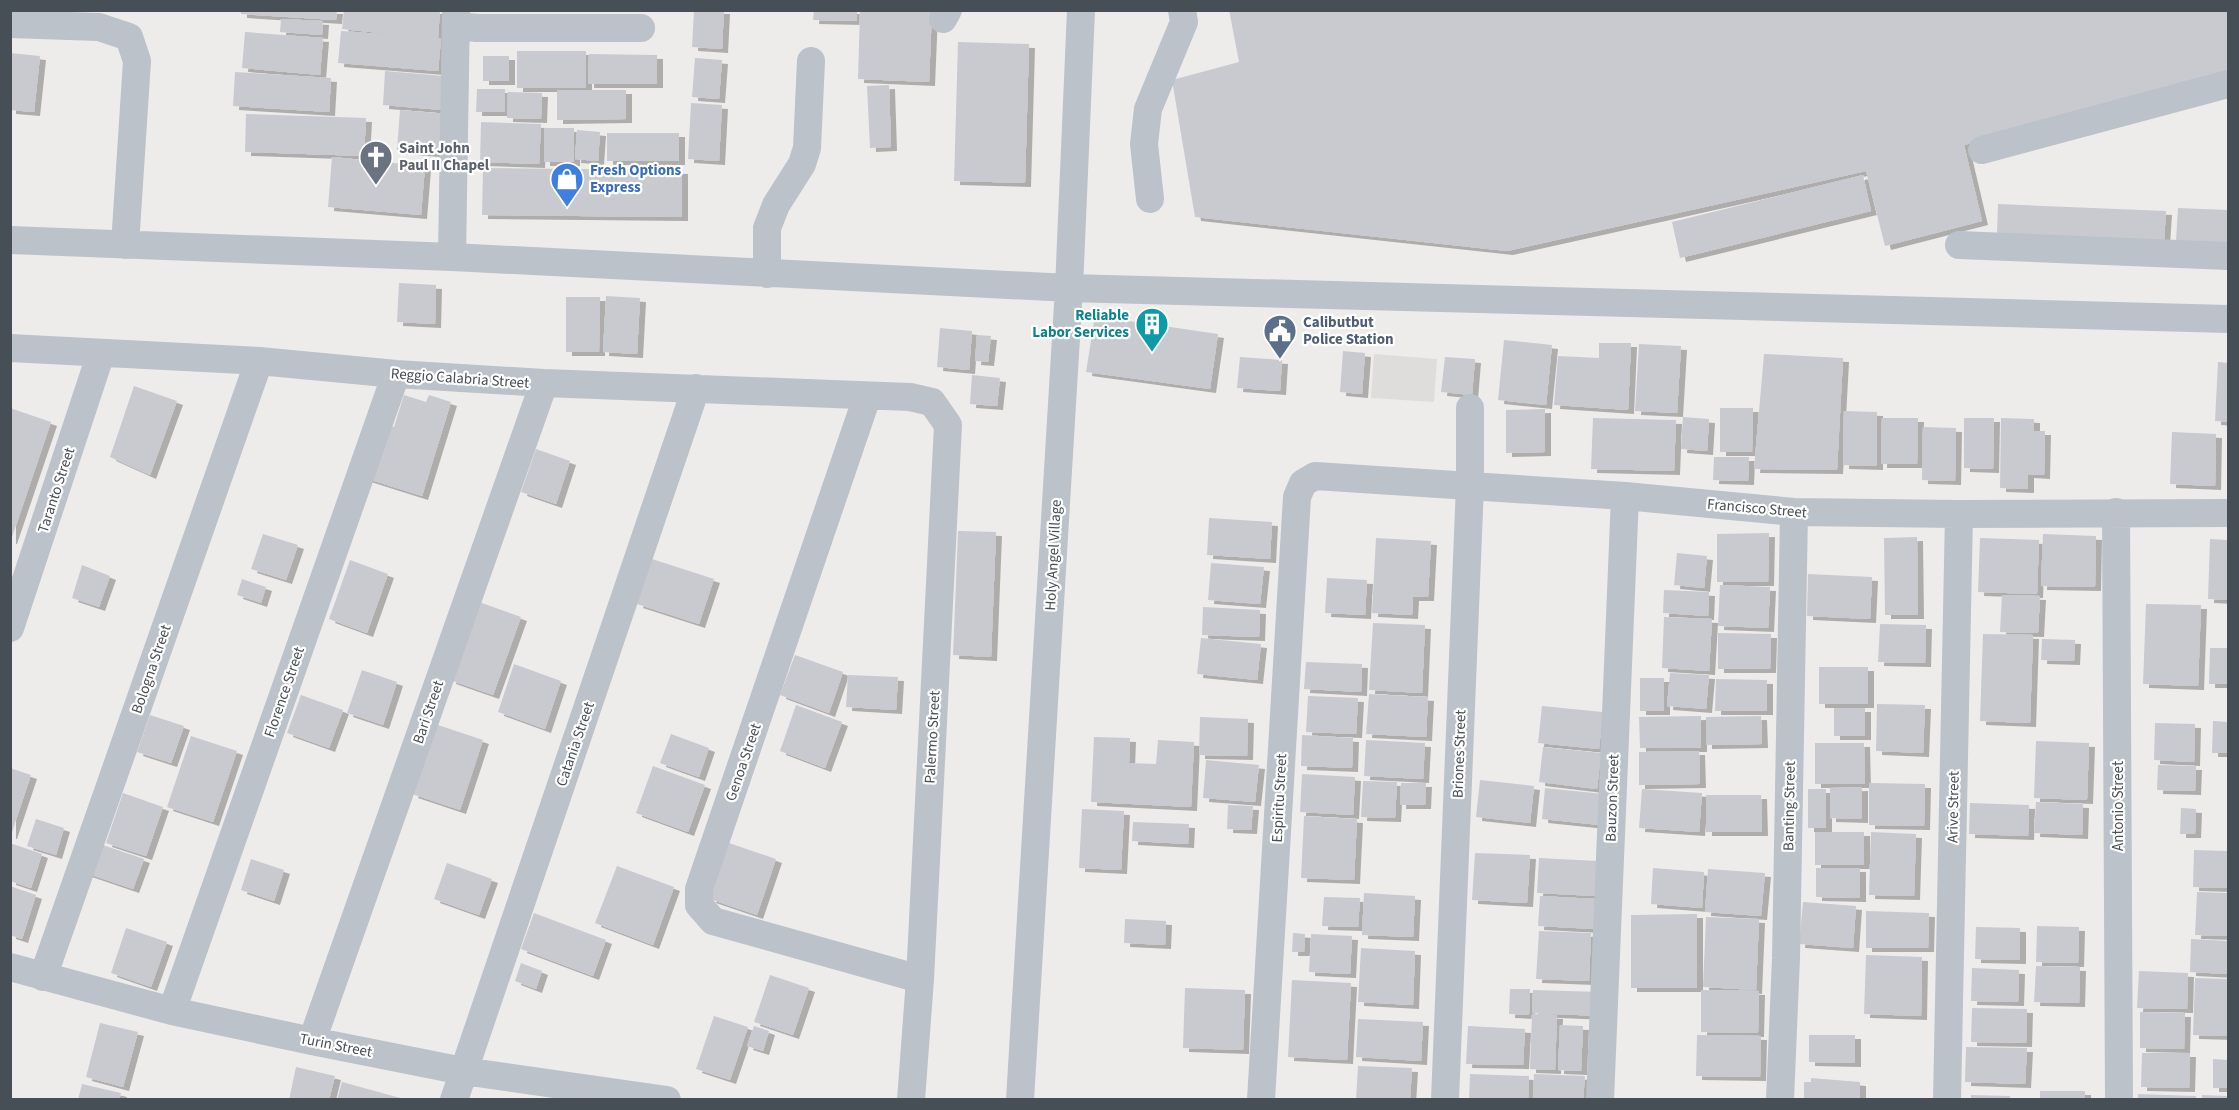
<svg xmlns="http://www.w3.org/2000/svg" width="2239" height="1110" viewBox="0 0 2239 1110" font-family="'Source Sans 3',sans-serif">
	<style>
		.education { fill: #dfdcdc }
		.building { fill: #c9cad0; filter: url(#shadow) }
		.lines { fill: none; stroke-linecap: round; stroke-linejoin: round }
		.minor { stroke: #bbc2c9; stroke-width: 28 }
		.labels { text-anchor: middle; stroke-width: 4.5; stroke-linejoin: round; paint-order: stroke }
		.worship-label { font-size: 15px; font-weight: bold; fill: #5b616d; stroke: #fff; text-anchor: start }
		.shop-label { font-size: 15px; font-weight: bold; fill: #366cbe; stroke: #fff; text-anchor: start }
		.culture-label { font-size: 15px; font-weight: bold; fill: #0d838f; stroke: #fff; text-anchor: end }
		.service-label { font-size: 15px; font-weight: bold; fill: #4e5e75; stroke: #fff; text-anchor: start }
		.street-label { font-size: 15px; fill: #464e56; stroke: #fff }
	</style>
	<defs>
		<filter id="shadow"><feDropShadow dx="6" dy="4" stdDeviation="0" flood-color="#0004"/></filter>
	</defs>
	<rect width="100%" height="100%" fill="#eeebeb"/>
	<!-- education -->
	<path class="education" d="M1374,354L1437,359L1434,402L1371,398Z"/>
	<!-- building -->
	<path class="building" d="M241,10H337L336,20L241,14Z
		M344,10H440L438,38L441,39L438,71L338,63L341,31L408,36L342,29Z
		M694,10H724L722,49L692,47Z
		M814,10H857V21L813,20Z
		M860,10H932L929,82L858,79Z
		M1229,10H2228V72L1964,145L1982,221L1885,246L1866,171L1507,251L1195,217L1172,80L1239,62Z
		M281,19L323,21L322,35L280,32Z
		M245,32L323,38L320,75L242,68Z
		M958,42L1029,44L1025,183L954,181Z
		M517,51H586V88H517Z
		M10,53L40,56L34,112L10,110Z
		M589,54L657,55V84H588Z
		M483,56H509V81H483Z
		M695,58L722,60L719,99L692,97Z
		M385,71L444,76L442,110L383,105Z
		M235,72L331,78L329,112L233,106Z
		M889,85L891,147L870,148L867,86Z
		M477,89H505V112H476Z
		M557,90H626V119L557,120Z
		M508,92L542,93L541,119L507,118Z
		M691,103L722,105L719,161L688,159Z
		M400,110L449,114L446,154L397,150Z
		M246,114L366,118L364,156L245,152Z
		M481,122L541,124L539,164L480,162Z
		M544,128H574V162H544Z
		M577,130L600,132L598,161L575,159Z
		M607,133H679V161H607Z
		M332,157L425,166L421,215L328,207Z
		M483,168L682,170V217L482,215Z
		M1863,175L1871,211L1680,258L1672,222Z
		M1998,204L2166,211L2164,241L1997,233Z
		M2178,208L2228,210V243L2176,241Z
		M399,283L436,285L435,324L397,322Z
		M606,296L640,298L637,354L603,352Z
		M566,297H600L599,352H566Z
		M1095,316L1218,334L1210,389L1086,372Z
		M940,328L972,331L969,370L937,367Z
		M977,335L991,336L988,362L975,361Z
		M1504,340L1552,345L1546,405L1498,400Z
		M1599,343H1631L1628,410L1554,405L1558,356L1599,358Z
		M1639,344L1681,346L1677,413L1635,411Z
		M1343,351L1365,353L1362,394L1340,392Z
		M1764,354L1843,358L1837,470L1754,469Z
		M1240,357L1282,360L1280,391L1237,388Z
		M1445,357L1475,359L1472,395L1441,392Z
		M2218,362L2228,363V422L2215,421Z
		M972,375L1000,378L997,406L970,404Z
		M134,386L177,401L150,475L110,457Z
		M404,395L426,402L429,395L451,402L422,496L365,478L383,423L394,427Z
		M10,408L51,422L11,540H10Z
		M1720,408H1753L1752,452H1720Z
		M1545,409V452L1506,453V410Z
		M1844,411L1877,412V466L1843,465Z
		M1683,417L1709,419L1707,451L1681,449Z
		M1593,418L1676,420L1674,471L1591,469Z
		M1882,418H1918L1917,464H1881Z
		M1964,418H1994L1993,469L1964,468Z
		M2001,418L2034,419V431H2045L2044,475L2028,474V489L2000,488Z
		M1923,427L1956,428L1955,481L1922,480Z
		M2172,432L2216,434L2215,486L2170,484Z
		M536,449L570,461L556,504L521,492Z
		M1714,457H1749L1748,481L1713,480Z
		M1209,518L1272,522L1270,559L1207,555Z
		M958,531L996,532L991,657L953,655Z
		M1769,533L1768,582H1717V534Z
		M263,534L298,545L286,580L251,569Z
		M2043,534L2096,536L2095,587L2041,586Z
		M1917,537L1918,615H1885L1884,538Z
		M1376,538L1431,541L1428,597H1413L1412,615L1372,613Z
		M1980,538L2039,540L2037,594L1978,592Z
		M2210,539L2228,540V600L2208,599Z
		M1677,553L1707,556L1704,588L1674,585Z
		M652,559L714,579L699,624L637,604Z
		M350,560L388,574L367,633L329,619Z
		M1211,563L1264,567L1260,604L1208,600Z
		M82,565L110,576L99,607L72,598Z
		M1808,574L1872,577L1870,619L1807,616Z
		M1327,578L1367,580L1365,615L1325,613Z
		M242,579L266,587L261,603L237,595Z
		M1720,585L1770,587L1768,628L1718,626Z
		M1664,590L1709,592L1708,616L1663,613Z
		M2002,595L2040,596L2038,633L2000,632Z
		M479,602L521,617L493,695L450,680Z
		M2146,604L2201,605L2198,686L2143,684Z
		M1203,607L1260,610L1259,637L1202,635Z
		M1664,617L1712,619L1709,671L1662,668Z
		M1373,623L1425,625L1422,693L1369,690Z
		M1880,624L1926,625L1925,663L1878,662Z
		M1718,633L1771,634L1770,669H1718Z
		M1983,634L2033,635L2030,723L1980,721Z
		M1201,638L1261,644L1257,680L1197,674Z
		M2042,639L2075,640L2074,661L2041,660Z
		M2210,648H2228V684H2209Z
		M795,655L843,672L829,713L780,695Z
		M1306,662L1362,664L1361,692L1304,689Z
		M514,664L561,681L545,729L498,712Z
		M1819,667H1868V704H1819Z
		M362,670L397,682L383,725L347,713Z
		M1670,673L1709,675L1706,709L1667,706Z
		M848,675L898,677L896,710L846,707Z
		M1640,678H1664V711H1640Z
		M1716,679L1767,680V711H1715Z
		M1369,694L1428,697L1426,737L1366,734Z
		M301,695L343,710L329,748L287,733Z
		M1308,696L1358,698L1356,734L1306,732Z
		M1877,704L1925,705L1923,753L1876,751Z
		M796,705L842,722L825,768L780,751Z
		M1542,706L1603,712L1599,749L1538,743Z
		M1834,708H1865V736H1834Z
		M150,715L184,726L171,763L137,752Z
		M1701,716V748H1640L1639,717Z
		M1761,716L1762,744L1706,745V717Z
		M1200,717L1248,719L1247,756L1199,755Z
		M2213,721L2228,722V753H2212Z
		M2155,723L2195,724L2194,762L2154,760Z
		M435,724L483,740L460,810L412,794Z
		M671,734L709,748L699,777L660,763Z
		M1302,735L1353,738L1352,768L1301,766Z
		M191,736L237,751L213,822L167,807Z
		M1094,737L1130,738L1129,763L1156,764L1158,740L1194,742L1191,807L1091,802Z
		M1366,740L1425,743L1423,779L1364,776Z
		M2036,741L2089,743L2087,800L2034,798Z
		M1815,743H1864L1865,784H1815Z
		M1543,747L1601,753L1597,789L1539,782Z
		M1699,751L1700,784L1639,785V752Z
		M1206,760L1259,765L1255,802L1203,798Z
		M2158,765L2196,766L2195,791L2157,790Z
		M653,766L705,785L688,832L636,813Z
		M10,768L31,775L11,835H10Z
		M1302,774L1355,777L1353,815L1300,812Z
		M1480,780L1534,786L1530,823L1476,817Z
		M1363,781L1397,782L1395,818L1361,817Z
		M1401,783H1426L1425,805H1400Z
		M1869,783L1925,784L1924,826L1869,825Z
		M1862,787V819L1830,818V788Z
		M1545,788L1603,794L1600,825L1542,819Z
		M1642,789L1702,793L1699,832L1639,828Z
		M1808,789H1826V828H1808Z
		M123,793L163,807L146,856L106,843Z
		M1706,795H1761L1762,832H1706Z
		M2036,802L2083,804L2082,835L2034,833Z
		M1970,803L2029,805L2028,836L1969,834Z
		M1228,805L1253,806L1251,830L1227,829Z
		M2181,808L2196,809L2195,834H2180Z
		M1082,809L1124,811L1121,870L1079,868Z
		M1304,816L1357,819L1354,880L1301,878Z
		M36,819L64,828L56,855L27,846Z
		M1133,822L1189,824L1188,844L1132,841Z
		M1815,832H1864V865H1815Z
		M1871,832L1916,834L1914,896L1869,895Z
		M94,842L144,859L133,889L83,872Z
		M10,843L42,854L31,888L10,881Z
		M729,843L776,859L757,915L710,899Z
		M2194,850L2228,851V888L2193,887Z
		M1475,853L1530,855L1527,903L1472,900Z
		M1539,858L1597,861L1595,896L1537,893Z
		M251,859L284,870L274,901L241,890Z
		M447,863L492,879L479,915L434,899Z
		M617,866L674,887L653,945L595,923Z
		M1653,868L1704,872L1702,908L1651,904Z
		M1816,868H1860V898L1816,897Z
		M1708,869L1765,873L1761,916L1705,912Z
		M10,886L36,895L22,939L10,935Z
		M2197,892L2228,893V936L2195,935Z
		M1364,893L1415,896L1413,937L1362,935Z
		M1540,896L1596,899L1594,929L1538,926Z
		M1324,897L1360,898L1358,927L1322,926Z
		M1803,902L1856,906L1853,948L1799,944Z
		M1866,911L1929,913L1928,948H1866Z
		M534,913L606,940L593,976L521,949Z
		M1697,914V988H1631V915Z
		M1706,917L1759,919L1756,990L1703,987Z
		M1125,919L1166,921L1165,945L1124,943Z
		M2037,926L2079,927L2078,963L2036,962Z
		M1976,927L2020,928V960L1975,959Z
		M126,928L167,942L151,987L111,973Z
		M1539,931L1591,933L1589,981L1536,979Z
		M1293,933L1305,934L1304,952H1292Z
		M1311,934L1352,936L1350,974L1309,972Z
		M2191,939L2228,941V974L2190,972Z
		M1361,948L1415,951L1413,1005L1358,1002Z
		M1866,955L1922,957L1921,1016L1864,1014Z
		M521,963L542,971L536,989L515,981Z
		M2036,966L2080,967L2079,1003L2034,1002Z
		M1972,968L2019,970L2018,1002L1971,1001Z
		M2139,971L2188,973L2187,1009L2137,1008Z
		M770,975L809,988L793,1035L754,1022Z
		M2195,978L2228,979V1036L2193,1035Z
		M1292,980L1351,983L1347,1060L1288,1057Z
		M1185,988L1245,990L1243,1050L1183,1048Z
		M1510,989H1530L1529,1015L1509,1014Z
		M1533,990L1601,992L1600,1016L1532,1013Z
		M1701,990L1759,991L1758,1033L1701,1032Z
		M1972,1008L2027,1009L2026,1043L1971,1042Z
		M2140,1012L2185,1013L2184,1049L2140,1048Z
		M1532,1014L1557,1015L1555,1070L1530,1069Z
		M714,1016L748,1027L730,1080L696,1069Z
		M1358,1019L1423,1022L1421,1061L1356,1057Z
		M100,1023L138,1032L123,1087L86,1077Z
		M1560,1025L1583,1026L1581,1071L1558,1070Z
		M754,1026L769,1031L763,1051L747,1046Z
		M1468,1026L1525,1029L1523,1065L1466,1064Z
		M1697,1035L1761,1036L1760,1077L1696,1076Z
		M1809,1035H1855V1063L1809,1062Z
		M1966,1047L2027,1048L2025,1084L1965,1082Z
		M2142,1053H2190L2189,1088L2141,1087Z
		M2213,1059L2228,1060V1088H2213Z
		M1358,1066L1412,1068L1410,1100H1356Z
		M296,1067L335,1076L329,1100H289Z
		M1470,1074L1529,1076L1528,1100H1469Z
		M1534,1074L1585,1076L1583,1100H1533Z
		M1811,1078L1860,1082V1100H1804V1082H1811Z
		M342,1082L404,1099V1100H337Z
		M82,1084L121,1093L119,1100H78Z
		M2040,1091H2085V1100H2040Z
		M2138,1094L2196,1096V1100H2138Z
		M1971,1095L2010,1096V1100H1971Z
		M2202,1095L2228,1096V1100H2202Z"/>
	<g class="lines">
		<!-- minor -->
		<path class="minor" d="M943,19L948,10
			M10,24L99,27L129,37L137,61L125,245
			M457,26L477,28H641
			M1982,150L2228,84
			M1150,199L1144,144L1148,109L1184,22L1182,10
			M10,240L452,257L1069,288L2228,319
			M1959,245L2228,256
			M452,257L456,10
			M767,274V228L776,205L802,164L807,148L811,61
			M10,348L259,361L396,374L544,383L910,397L932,402L948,425L920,979L911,1100
			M867,397L699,889V905L713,921L920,979
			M2116,512L2119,1100
			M10,628L101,353
			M10,967L172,1011L312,1041L463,1071L667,1100
			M43,977L259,361
			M172,1011L396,374
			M312,1041L544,383
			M454,1100L696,388
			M1020,1100L1069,288L1081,10
			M1261,1100L1297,497L1303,483L1315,476L1625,496L1794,512L1959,514L2228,513
			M1445,1100L1470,485V408
			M1600,1100L1625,496
			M1780,1100L1786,958L1794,512
			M1947,1100L1959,514"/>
	</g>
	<!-- icons -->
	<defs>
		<g id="church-pin" transform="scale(1.725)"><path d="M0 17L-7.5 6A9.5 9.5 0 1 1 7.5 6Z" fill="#6b7280" stroke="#fff"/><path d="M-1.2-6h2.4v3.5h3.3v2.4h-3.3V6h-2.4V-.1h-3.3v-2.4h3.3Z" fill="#fff"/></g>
		<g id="shop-pin" transform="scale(1.725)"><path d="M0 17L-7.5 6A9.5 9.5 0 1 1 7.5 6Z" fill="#3f7fe0" stroke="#fff"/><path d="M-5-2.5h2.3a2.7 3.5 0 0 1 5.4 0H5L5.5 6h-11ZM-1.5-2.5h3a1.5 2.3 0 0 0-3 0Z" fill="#fff"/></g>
		<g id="building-pin" transform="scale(1.725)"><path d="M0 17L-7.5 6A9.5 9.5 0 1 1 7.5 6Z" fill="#0f9aa8" stroke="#fff"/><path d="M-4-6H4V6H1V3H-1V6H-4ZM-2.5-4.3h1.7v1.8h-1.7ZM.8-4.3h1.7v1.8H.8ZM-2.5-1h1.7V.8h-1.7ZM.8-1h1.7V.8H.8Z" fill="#fff"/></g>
		<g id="civic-pin" transform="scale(1.725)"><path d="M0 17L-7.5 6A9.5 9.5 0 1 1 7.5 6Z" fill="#5c6f8a" stroke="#fff"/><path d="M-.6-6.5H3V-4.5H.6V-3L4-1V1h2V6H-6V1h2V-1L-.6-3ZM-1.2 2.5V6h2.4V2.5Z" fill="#fff"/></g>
	</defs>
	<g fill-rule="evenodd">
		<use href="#church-pin" x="376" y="157"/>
		<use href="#shop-pin" x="567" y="179"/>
		<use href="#building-pin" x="1152" y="324"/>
		<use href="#civic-pin" x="1280" y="331"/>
	</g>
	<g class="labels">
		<!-- worship labels -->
		<g class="worship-label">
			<text x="399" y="153">Saint John<tspan x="399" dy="17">Paul II Chapel</tspan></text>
		</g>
		<!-- shop labels -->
		<g class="shop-label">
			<text x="590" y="175">Fresh Options<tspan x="590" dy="17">Express</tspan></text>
		</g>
		<!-- culture labels -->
		<g class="culture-label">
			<text x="1129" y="320">Reliable<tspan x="1129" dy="17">Labor Services</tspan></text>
		</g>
		<!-- service labels -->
		<g class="service-label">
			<text x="1303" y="327">Calibutbut<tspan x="1303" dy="17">Police Station</tspan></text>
		</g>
		<!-- street labels -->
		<g class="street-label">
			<text transform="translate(460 378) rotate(4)" y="5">Reggio Calabria Street</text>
			<text transform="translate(56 490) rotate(-72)" y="5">Taranto Street</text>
			<text transform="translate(1757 508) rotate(5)" y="5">Francisco Street</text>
			<text transform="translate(1053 555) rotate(-87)" y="5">Holy Angel Village</text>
			<text transform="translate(151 669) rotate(-71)" y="5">Bologna Street</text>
			<text transform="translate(284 692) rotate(-71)" y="5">Florence Street</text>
			<text transform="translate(428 712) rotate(-71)" y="5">Bari Street</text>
			<text transform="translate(932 737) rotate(-87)" y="5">Palermo Street</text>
			<text transform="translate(575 744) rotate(-71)" y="5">Catania Street</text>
			<text transform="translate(1459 754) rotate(-88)" y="5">Briones Street</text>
			<text transform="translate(743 762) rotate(-71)" y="5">Genoa Street</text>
			<text transform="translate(1279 798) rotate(-87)" y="5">Espiritu Street</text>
			<text transform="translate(1612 798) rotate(-88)" y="5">Bauzon Street</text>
			<text transform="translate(1789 806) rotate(-89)" y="5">Banting Street</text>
			<text transform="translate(2118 806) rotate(-90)" y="5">Antonio Street</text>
			<text transform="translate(1953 807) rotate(-89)" y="5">Arive Street</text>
			<text transform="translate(336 1045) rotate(11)" y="5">Turin Street</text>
		</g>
	</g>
	<!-- border -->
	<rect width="2239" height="1110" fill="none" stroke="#464e56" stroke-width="24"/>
</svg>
